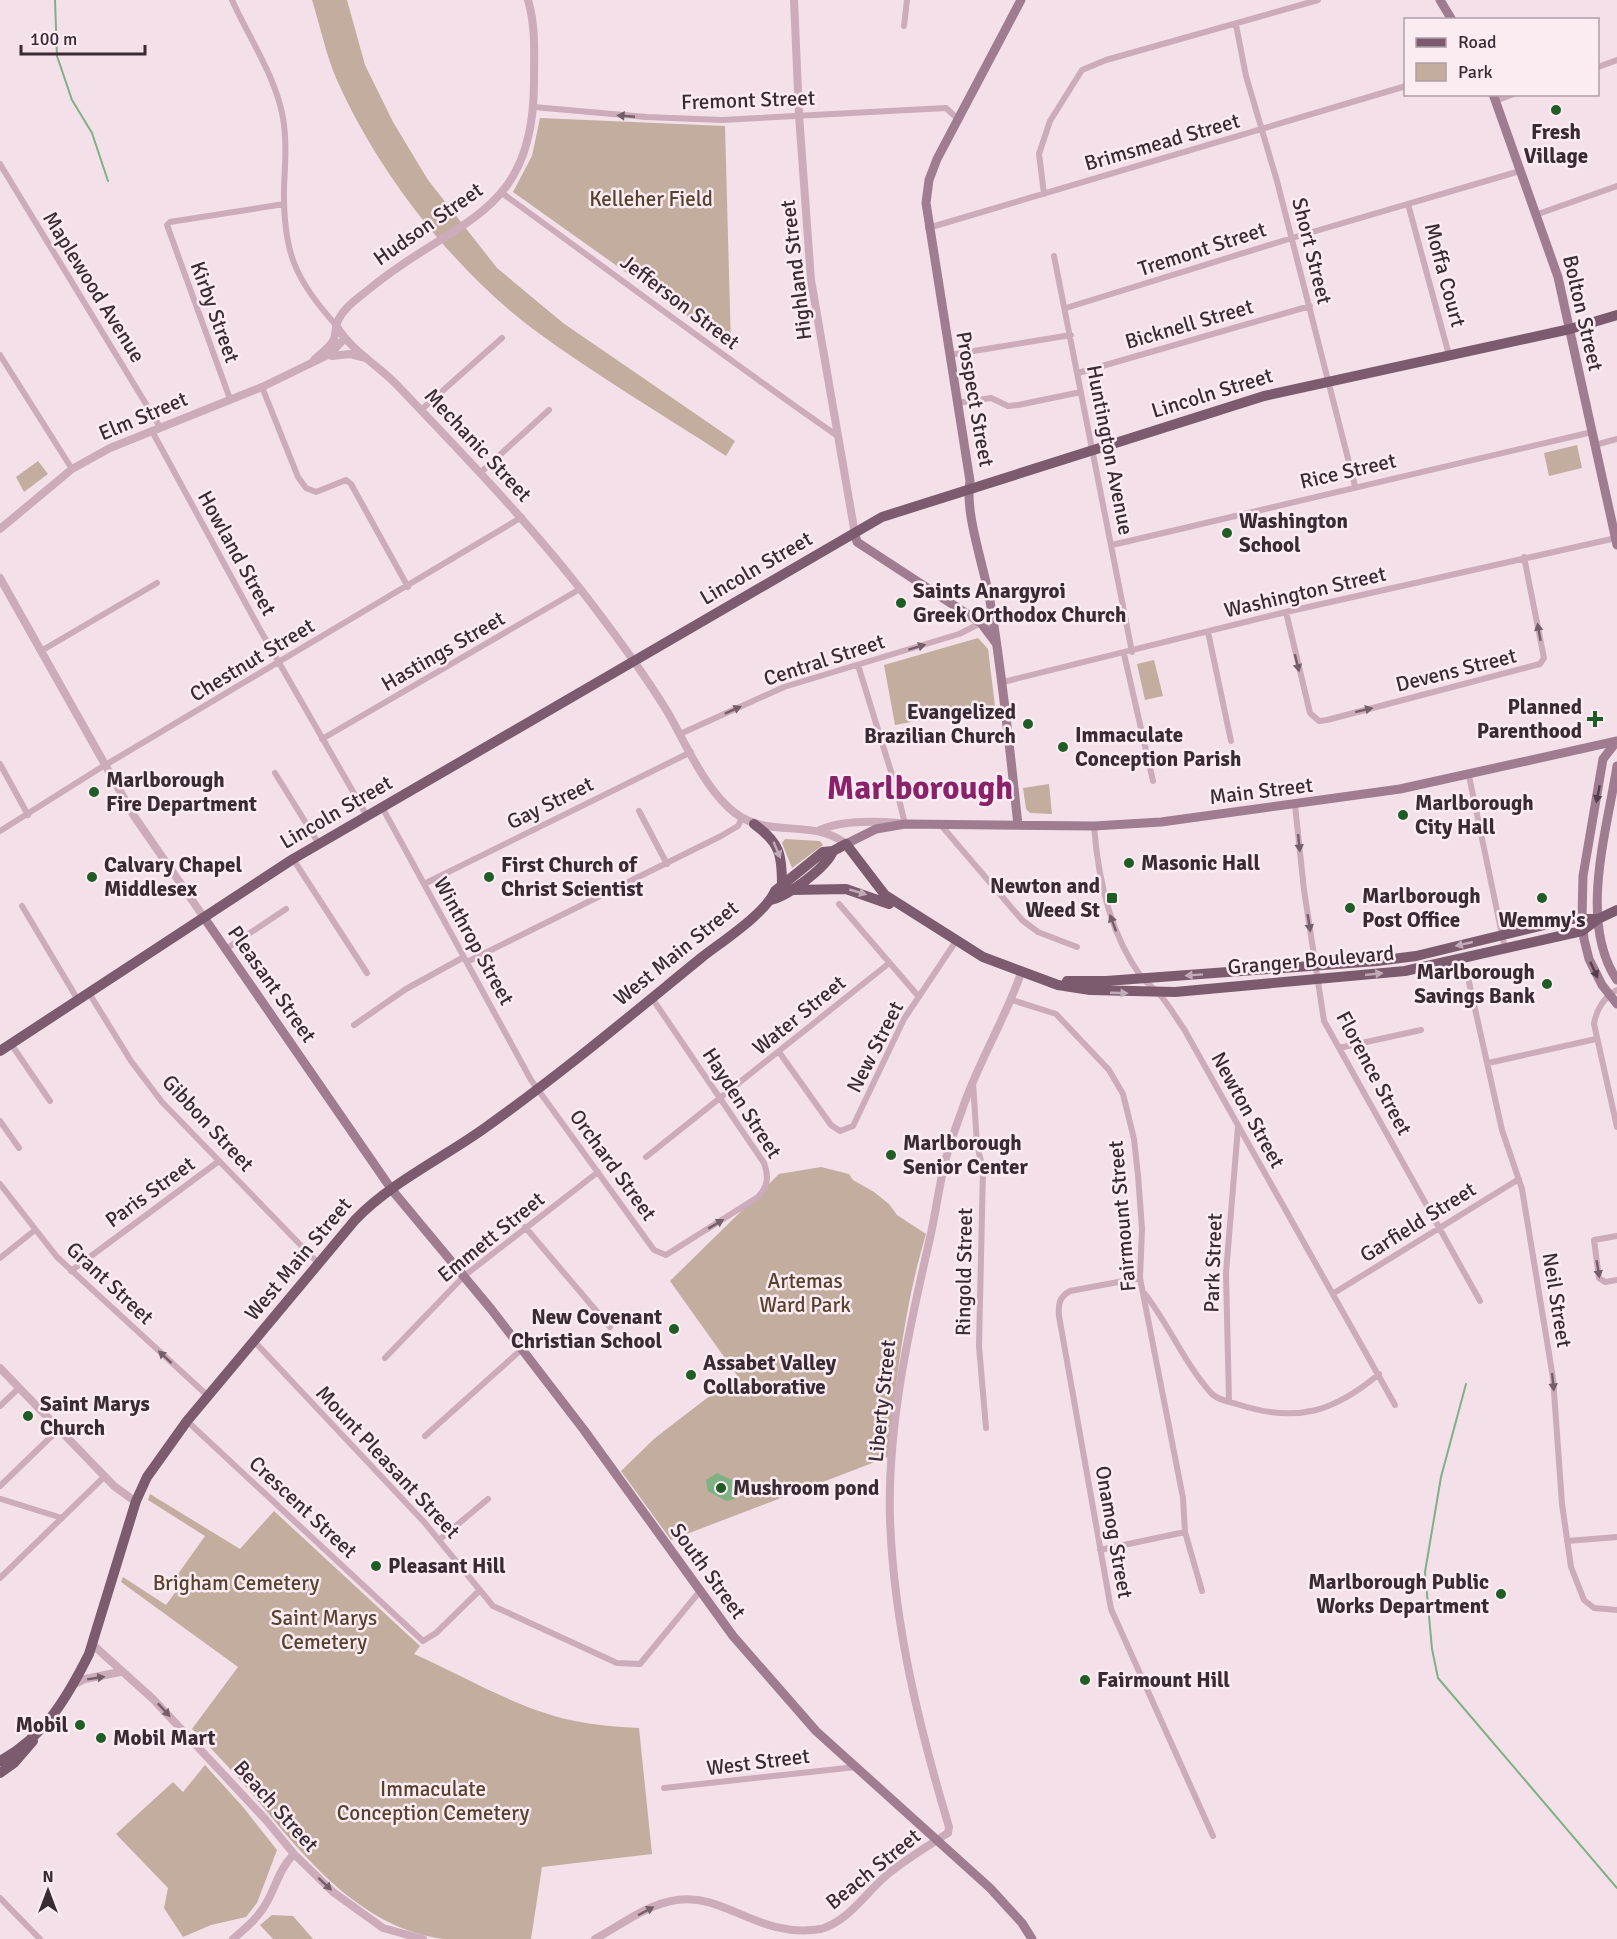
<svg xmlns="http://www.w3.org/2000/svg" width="1617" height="1939" viewBox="0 0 1617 1939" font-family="Signika,sans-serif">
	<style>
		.green { fill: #c3ad9f }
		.water { fill: #7eb183 }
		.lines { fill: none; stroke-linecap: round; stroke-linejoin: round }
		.stream { stroke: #7eb183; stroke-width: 2 }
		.minor { stroke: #ccabbb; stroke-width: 6 }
		.tertiary { stroke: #ccabbb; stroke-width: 8 }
		.secondary { stroke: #a07c91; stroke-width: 9 }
		.primary { stroke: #7c5b6f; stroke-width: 10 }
		.oneway { fill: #745e6a }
		.oneway2 { fill: #543e4b }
		.oneway3 { fill: #c2abb7 }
		.poi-dot { fill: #1f5c26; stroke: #fbecf2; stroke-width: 2 }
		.labels { text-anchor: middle; stroke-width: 5; stroke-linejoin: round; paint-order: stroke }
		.street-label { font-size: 21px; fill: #3a2a34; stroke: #fbecf2 }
		.poi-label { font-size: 21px; font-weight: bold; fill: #3a2a34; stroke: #fbecf2; text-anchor: start }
		.park-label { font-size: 21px; fill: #58402e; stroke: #fbecf2 }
		.town-label { font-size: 33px; font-weight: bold; fill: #8a226b; stroke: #fbecf2 }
	</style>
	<rect width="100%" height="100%" fill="#f3e0e8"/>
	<!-- green -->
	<path class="green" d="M312,0H347L365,65L393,122L428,180L497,268L563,323L735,441L726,456C662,414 595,375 533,329C452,268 377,171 336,78C326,54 320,26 312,0Z
		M540,118L725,126L731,347L513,192L532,156Z
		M1577,445L1582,468L1549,476L1544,453Z
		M38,461L48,474L24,492L16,477Z
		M978,638L988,649L995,706L895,725L884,665Z
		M1154,660L1163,696L1145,700L1137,664Z
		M1049,784L1052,814L1030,813L1026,809L1023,788Z
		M785,839L820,841L823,845L792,868L782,843Z
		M821,1167L849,1174L853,1180L874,1192L889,1204L897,1215L926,1234C904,1307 896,1381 888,1457L671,1540L621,1471L655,1438L737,1375L670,1281L779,1174Z
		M150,1494L240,1549L274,1511L420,1646L414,1654C464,1676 516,1708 570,1720C593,1725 616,1727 639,1728L652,1854L542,1867L531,1939C503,1939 472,1939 444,1939C365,1929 310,1864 263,1807C241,1780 217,1754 192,1729L238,1667L121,1582L123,1577L166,1605L180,1586L173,1581L205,1536L148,1500Z
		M205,1765L243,1807L277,1850L257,1903L246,1917L211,1925L183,1937L164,1908L168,1888L116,1834L173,1782L183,1792Z
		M272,1915L293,1916L313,1939H273L260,1925Z"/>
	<!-- water -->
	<path class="water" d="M717,1473L736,1482L735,1499L726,1501L708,1491L706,1480Z"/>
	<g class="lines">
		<!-- stream -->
		<path class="stream" d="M55,0L57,56L72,100L92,133L108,181
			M1466,1384L1441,1477L1425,1572L1432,1649L1438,1678L1617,1888"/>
		<!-- minor -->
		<path class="minor" d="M232,0C249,38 276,77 283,118C287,141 285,165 284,188C283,250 294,279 336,325
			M1236,25L1246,76L1277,181L1355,486
			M904,26L907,0
			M1598,67L1617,60
			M1495,101L1514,94
			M534,107L646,117L722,120L946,108L959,120
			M0,164L160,427
			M502,193C614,274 725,358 839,437
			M1044,194L1039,154L1050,121L1082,70L1106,60L1318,0
			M1408,204L1449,355
			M1538,214L1617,186
			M928,228L1406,86
			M1054,256L1132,652
			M1066,308L1292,238L1520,171
			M0,355L72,469
			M949,355L1071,335
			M1078,373L1310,306
			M262,387L298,477L306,488L316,492L346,480L351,484L408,587
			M230,399L167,225L170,222L284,204
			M957,403L991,398L1008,406L1018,405L1081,392
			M421,410L502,338
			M152,431L258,626L367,816
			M1595,445L1617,439
			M480,473L549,410
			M1112,545L1592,432
			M1286,612L1310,713L1319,721L1327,720L1540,664L1544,658L1524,557
			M1208,632L1231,741
			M41,651L157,583
			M1124,654L1153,781
			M858,665L897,791L905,824
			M1003,682L1286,612L1616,538
			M680,734L784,687L959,634L981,623
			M322,739L580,589
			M0,764L28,815
			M275,773L319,844
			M1469,776L1505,949
			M1295,805L1304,890L1324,1021L1480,1301
			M382,807L531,1080L654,1250L666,1255L758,1197C768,1186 769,1177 764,1163L652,998
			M639,811L667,864
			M940,824L1022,920L1038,932L1077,947
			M1094,826C1098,878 1109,932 1140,975C1146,983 1154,988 1160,995C1169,1005 1176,1018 1184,1029L1395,1405
			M0,831L97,770L522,517
			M293,859L367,973
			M424,884L691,752
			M839,904L919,997
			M22,906L78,1000
			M226,949L286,909
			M467,962L721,836L738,826L742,818
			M1467,973L1502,1130L1522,1189L1553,1378L1562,1504L1571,1567L1584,1600L1594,1608L1617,1610
			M1617,990C1604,997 1596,1010 1594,1024L1617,1127
			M89,993L131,1061L162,1102L318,1263
			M1012,1000L1056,1014L1109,1070L1123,1094L1134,1139L1138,1175L1142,1229L1140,1278L1183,1498L1185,1532L1202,1591
			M354,1025L406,989L464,957
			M11,1044L50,1101
			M1339,1048L1421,1030
			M779,1052L831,1125L840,1131L853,1126L904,1019L956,941
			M1488,1063L1596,1039
			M973,1082L977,1145L983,1169L979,1346L986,1428
			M0,1121L19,1148
			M646,1157L888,964
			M0,1184L57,1257L208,1396
			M525,1227L610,1327
			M1617,1236L1594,1240L1599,1278L1605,1282L1617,1280
			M0,1258L35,1230
			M71,1271L219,1161
			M1140,1278L1070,1291C1059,1297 1058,1305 1059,1316L1111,1609L1213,1836
			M1334,1293L1519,1179
			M1145,1294C1169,1325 1185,1364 1211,1393C1217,1400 1231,1402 1240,1405C1297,1423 1334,1412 1379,1374
			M254,1341L424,1522L493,1606L617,1663L640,1664L700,1591
			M385,1358L464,1276L598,1172
			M1229,1402L1226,1273L1238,1127
			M0,1406L19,1388
			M187,1421L423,1641L436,1633L480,1590
			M425,1436L522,1349
			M0,1486L59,1429
			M1,1499L62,1518
			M439,1540L488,1499
			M1567,1541L1617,1537
			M1100,1550L1185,1532
			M0,1578L105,1476
			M664,1788L856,1767
			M0,1898L40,1939"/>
		<!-- tertiary -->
		<path class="tertiary" d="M794,0L799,115L811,280L855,534
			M336,325C350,350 378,365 397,385C458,449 519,512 574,581C607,623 639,666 667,711C685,742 701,781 728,807C763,842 810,816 846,844
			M332,356L350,354L366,358
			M314,360C320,354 329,348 333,341C336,335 335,329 337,323C342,309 357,299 368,290C455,217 534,219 534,82C534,54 536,27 528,0
			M0,529L72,469L110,448L262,387L330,354L345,338
			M0,578L134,816L205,919
			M820,830C843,820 874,821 899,823
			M0,1368L114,1486L136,1502
			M92,1644L153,1699L266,1820L294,1854L333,1892L383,1928L423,1939
			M73,1685L85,1679L120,1672
			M233,1939C247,1927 260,1916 268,1900C277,1883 280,1868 294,1854
			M595,1939C621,1925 647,1904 677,1900C726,1893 758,1939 821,1929C849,1921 866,1892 888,1874C906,1859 928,1846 948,1833L949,1827C919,1727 894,1625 890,1520C887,1426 909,1329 930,1238C935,1216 938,1193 943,1171C947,1150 955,1130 962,1110C978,1062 1005,1020 1021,973"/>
		<!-- secondary -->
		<path class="secondary" d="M1440,0L1452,20
			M1493,94L1558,277L1617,545
			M855,534L857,542L981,623L996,643
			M1617,741L1603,759L1583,876L1582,917L1584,939L1589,959L1602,985L1617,1004
			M1617,766C1607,831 1578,922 1617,980
			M1018,825C1010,752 1003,679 991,607C986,571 964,515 970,481L926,203L929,180L937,159L1021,0
			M846,844L876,829L905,824L1094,826L1161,822L1400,789L1617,741
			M205,919L392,1190L491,1309L584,1430L733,1636L816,1731L990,1888L1022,1923L1032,1939"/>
		<!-- primary -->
		<path class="primary" d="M754,824C780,843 782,854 782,885
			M792,890L846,889L889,904
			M771,900C788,896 827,867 833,851
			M1067,981H1106L1377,961L1416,956L1569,919H1598
			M0,1051L293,859L882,517L1264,396L1570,329L1617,315
			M0,1761C44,1737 67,1698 89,1654L136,1501L147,1477L187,1421L355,1220C391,1182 447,1156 489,1125C562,1073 631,1015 701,958C721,942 765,914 775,891L823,852L833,851L846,844L885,895L983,957L1058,985L1090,990L1175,992L1405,971L1582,931L1598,919L1617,910
			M0,1773L14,1763L33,1741"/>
	</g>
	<!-- one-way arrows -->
	<defs><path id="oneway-solid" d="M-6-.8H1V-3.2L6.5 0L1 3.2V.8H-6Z" transform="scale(1.5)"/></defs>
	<g class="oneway">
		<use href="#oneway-solid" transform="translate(626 116) rotate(-175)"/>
		<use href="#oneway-solid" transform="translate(1539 632) rotate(-100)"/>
		<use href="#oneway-solid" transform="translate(917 647) rotate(-17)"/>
		<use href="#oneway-solid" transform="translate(1297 663) rotate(76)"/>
		<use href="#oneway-solid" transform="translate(733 710) rotate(-24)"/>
		<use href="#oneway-solid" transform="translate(1364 710) rotate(-14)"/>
		<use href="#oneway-solid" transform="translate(1299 843) rotate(84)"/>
		<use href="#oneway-solid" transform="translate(1113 923) rotate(-110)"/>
		<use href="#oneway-solid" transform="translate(1309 923) rotate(81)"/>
		<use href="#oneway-solid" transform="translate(716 1224) rotate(-31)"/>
		<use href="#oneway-solid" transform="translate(1598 1269) rotate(81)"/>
		<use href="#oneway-solid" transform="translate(165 1357) rotate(-137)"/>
		<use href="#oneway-solid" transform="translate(1553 1382) rotate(84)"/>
		<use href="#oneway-solid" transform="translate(96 1678) rotate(-9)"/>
		<use href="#oneway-solid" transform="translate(164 1710) rotate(47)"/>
		<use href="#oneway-solid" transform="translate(325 1884) rotate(43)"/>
		<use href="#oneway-solid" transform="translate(646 1911) rotate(-28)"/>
	</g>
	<g class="oneway2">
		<use href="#oneway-solid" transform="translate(1598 794) rotate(101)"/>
		<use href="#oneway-solid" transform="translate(1594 970) rotate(65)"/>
	</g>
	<g class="oneway3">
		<use href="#oneway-solid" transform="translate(777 850) rotate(67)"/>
		<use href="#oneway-solid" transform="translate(858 892) rotate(16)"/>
		<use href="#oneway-solid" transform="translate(1464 944) rotate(167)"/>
		<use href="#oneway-solid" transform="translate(1374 974) rotate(-6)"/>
		<use href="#oneway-solid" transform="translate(1194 975) rotate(176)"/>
		<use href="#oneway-solid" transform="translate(1119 993) rotate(2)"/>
	</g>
	<!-- markers -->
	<g class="poi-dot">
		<circle cx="1556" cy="110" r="6"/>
		<circle cx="1227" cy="533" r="6"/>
		<circle cx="901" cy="603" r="6"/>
		<path d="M1592 710h6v6h6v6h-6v6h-6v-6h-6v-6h6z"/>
		<circle cx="1028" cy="724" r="6"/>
		<circle cx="1063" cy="747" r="6"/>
		<circle cx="94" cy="792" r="6"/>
		<circle cx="1403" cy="815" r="6"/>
		<circle cx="1129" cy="863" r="6"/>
		<circle cx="92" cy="877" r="6"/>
		<circle cx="489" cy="877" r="6"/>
		<rect x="1106" y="892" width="12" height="12" rx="3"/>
		<circle cx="1542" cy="898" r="6"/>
		<circle cx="1350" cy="908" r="6"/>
		<circle cx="1547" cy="984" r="6"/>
		<circle cx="891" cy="1155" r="6"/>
		<circle cx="674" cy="1329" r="6"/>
		<circle cx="691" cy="1375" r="6"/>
		<circle cx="28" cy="1416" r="6"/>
		<circle cx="721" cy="1488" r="6"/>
		<circle cx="376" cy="1566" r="6"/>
		<circle cx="1501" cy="1594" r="6"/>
		<circle cx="1085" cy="1680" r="6"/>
		<circle cx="80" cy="1725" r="6"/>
		<circle cx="101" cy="1738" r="6"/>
	</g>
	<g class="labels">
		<!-- street labels -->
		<g class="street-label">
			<text transform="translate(748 100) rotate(-2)" y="7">Fremont Street</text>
			<text transform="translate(1162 142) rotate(-16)" y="7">Brimsmead Street</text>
			<text transform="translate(428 224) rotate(-35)" y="7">Hudson Street</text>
			<text transform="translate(1202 249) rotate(-18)" y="7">Tremont Street</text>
			<text transform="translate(1312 251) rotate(76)" y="7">Short Street</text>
			<text transform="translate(796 270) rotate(-97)" y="7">Highland Street</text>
			<text transform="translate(1445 275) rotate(75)" y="7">Moffa Court</text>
			<text transform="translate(94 287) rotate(58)" y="7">Maplewood Avenue</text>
			<text transform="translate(680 302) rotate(37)" y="7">Jefferson Street</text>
			<text transform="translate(215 312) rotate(70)" y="7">Kirby Street</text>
			<text transform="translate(1583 313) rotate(77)" y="7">Bolton Street</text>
			<text transform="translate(1189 324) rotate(-16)" y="7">Bicknell Street</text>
			<text transform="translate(1212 393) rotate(-17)" y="7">Lincoln Street</text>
			<text transform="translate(975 399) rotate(80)" y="7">Prospect Street</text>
			<text transform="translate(143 416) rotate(-23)" y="7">Elm Street</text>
			<text transform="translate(478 445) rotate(47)" y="7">Mechanic Street</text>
			<text transform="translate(1110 450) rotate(79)" y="7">Huntington Avenue</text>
			<text transform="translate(1348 471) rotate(-13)" y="7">Rice Street</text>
			<text transform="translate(237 553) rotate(61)" y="7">Howland Street</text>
			<text transform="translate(756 568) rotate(-30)" y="7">Lincoln Street</text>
			<text transform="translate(1305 592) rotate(-13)" y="7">Washington Street</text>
			<text transform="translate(443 651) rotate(-30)" y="7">Hastings Street</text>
			<text transform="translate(252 660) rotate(-31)" y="7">Chestnut Street</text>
			<text transform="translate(824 660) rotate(-18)" y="7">Central Street</text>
			<text transform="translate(1456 670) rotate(-14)" y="7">Devens Street</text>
			<text transform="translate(1261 791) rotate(-7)" y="7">Main Street</text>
			<text transform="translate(550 803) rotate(-26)" y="7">Gay Street</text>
			<text transform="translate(336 812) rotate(-30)" y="7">Lincoln Street</text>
			<text transform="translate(474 941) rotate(61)" y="7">Winthrop Street</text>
			<text transform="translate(676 953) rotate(-39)" y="7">West Main Street</text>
			<text transform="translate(1311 960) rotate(-5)" y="7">Granger Boulevard</text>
			<text transform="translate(272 984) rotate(55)" y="7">Pleasant Street</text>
			<text transform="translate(799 1015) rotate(-39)" y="7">Water Street</text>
			<text transform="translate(875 1047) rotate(-63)" y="7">New Street</text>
			<text transform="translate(1374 1073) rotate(62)" y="7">Florence Street</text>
			<text transform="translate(742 1103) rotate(57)" y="7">Hayden Street</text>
			<text transform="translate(1248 1110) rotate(61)" y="7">Newton Street</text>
			<text transform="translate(208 1123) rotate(47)" y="7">Gibbon Street</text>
			<text transform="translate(613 1165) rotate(54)" y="7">Orchard Street</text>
			<text transform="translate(150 1192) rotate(-36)" y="7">Paris Street</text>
			<text transform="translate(1122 1216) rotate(-95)" y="7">Fairmount Street</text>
			<text transform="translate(1418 1222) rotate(-32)" y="7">Garfield Street</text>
			<text transform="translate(491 1237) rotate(-39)" y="7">Emmett Street</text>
			<text transform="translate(298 1259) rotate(-50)" y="7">West Main Street</text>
			<text transform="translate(1213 1263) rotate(-88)" y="7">Park Street</text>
			<text transform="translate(964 1272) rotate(-89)" y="7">Ringold Street</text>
			<text transform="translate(110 1283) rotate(43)" y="7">Grant Street</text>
			<text transform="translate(1557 1300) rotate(81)" y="7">Neil Street</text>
			<text transform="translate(882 1401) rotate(-84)" y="7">Liberty Street</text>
			<text transform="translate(388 1462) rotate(47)" y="7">Mount Pleasant Street</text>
			<text transform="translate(303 1507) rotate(43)" y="7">Crescent Street</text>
			<text transform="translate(1114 1532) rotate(80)" y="7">Onamog Street</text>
			<text transform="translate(708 1571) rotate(54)" y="7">South Street</text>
			<text transform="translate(758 1762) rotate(-7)" y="7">West Street</text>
			<text transform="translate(276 1806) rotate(48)" y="7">Beach Street</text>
			<text transform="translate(873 1869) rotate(-39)" y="7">Beach Street</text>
		</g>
		<!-- poi labels -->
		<g class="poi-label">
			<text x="1556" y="139" text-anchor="middle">Fresh<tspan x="1556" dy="24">Village</tspan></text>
			<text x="1239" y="528">Washington<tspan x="1239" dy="24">School</tspan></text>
			<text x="913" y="598">Saints Anargyroi<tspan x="913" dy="24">Greek Orthodox Church</tspan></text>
			<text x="1582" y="714" text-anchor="end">Planned<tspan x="1582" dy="24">Parenthood</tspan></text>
			<text x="1016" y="719" text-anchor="end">Evangelized<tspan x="1016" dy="24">Brazilian Church</tspan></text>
			<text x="1075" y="742">Immaculate<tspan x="1075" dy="24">Conception Parish</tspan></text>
			<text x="106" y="787">Marlborough<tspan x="106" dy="24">Fire Department</tspan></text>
			<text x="1415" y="810">Marlborough<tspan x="1415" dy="24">City Hall</tspan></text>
			<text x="1141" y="870">Masonic Hall</text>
			<text x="104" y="872">Calvary Chapel<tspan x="104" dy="24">Middlesex</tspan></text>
			<text x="501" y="872">First Church of<tspan x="501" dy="24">Christ Scientist</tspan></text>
			<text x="1100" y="893" text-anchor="end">Newton and<tspan x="1100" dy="24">Weed St</tspan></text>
			<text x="1362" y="903">Marlborough<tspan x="1362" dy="24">Post Office</tspan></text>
			<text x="1542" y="927" text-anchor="middle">Wemmy's</text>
			<text x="1535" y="979" text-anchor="end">Marlborough<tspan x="1535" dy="24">Savings Bank</tspan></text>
			<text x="903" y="1150">Marlborough<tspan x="903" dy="24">Senior Center</tspan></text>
			<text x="662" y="1324" text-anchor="end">New Covenant<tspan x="662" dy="24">Christian School</tspan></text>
			<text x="703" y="1370">Assabet Valley<tspan x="703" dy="24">Collaborative</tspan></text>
			<text x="40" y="1411">Saint Marys<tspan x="40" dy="24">Church</tspan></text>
			<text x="733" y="1495">Mushroom pond</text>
			<text x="388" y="1573">Pleasant Hill</text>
			<text x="1489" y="1589" text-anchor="end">Marlborough Public<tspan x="1489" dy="24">Works Department</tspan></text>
			<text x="1097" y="1687">Fairmount Hill</text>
			<text x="68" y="1732" text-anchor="end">Mobil</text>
			<text x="113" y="1745">Mobil Mart</text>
		</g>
		<!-- park labels -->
		<g class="park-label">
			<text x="651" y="206">Kelleher Field</text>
			<text x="805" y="1288">Artemas<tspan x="805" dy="24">Ward Park</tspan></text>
			<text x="236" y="1590">Brigham Cemetery</text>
			<text x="324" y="1625">Saint Marys<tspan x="324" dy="24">Cemetery</tspan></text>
			<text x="433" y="1796">Immaculate<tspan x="433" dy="24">Conception Cemetery</tspan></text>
		</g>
		<!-- town labels -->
		<g class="town-label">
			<text x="920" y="799">Marlborough</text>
		</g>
	</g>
	<!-- legend -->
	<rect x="1404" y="18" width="195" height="78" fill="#fbecf2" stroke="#ae9ea6" stroke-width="1.5"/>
	<rect x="1416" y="38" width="30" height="9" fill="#7c5b6f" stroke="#ae9ea6" stroke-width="1.5"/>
	<text x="1458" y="48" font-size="18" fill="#3a2a34">Road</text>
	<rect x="1416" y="63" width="30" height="18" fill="#c3ad9f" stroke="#ae9ea6" stroke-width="1.5"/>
	<text x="1458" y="78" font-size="18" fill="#3a2a34">Park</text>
	<!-- north arrow -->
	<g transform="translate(48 1891)" stroke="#fbecf2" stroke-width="4.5" paint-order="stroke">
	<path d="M0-4.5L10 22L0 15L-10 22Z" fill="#3a2a34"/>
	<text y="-9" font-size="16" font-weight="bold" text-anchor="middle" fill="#3a2a34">N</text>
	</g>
	<!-- scale -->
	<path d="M21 45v9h124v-9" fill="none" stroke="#3a2a34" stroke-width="3"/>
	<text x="30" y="45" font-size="18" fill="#3a2a34" stroke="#fbecf2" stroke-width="4.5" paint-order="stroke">100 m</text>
</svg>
